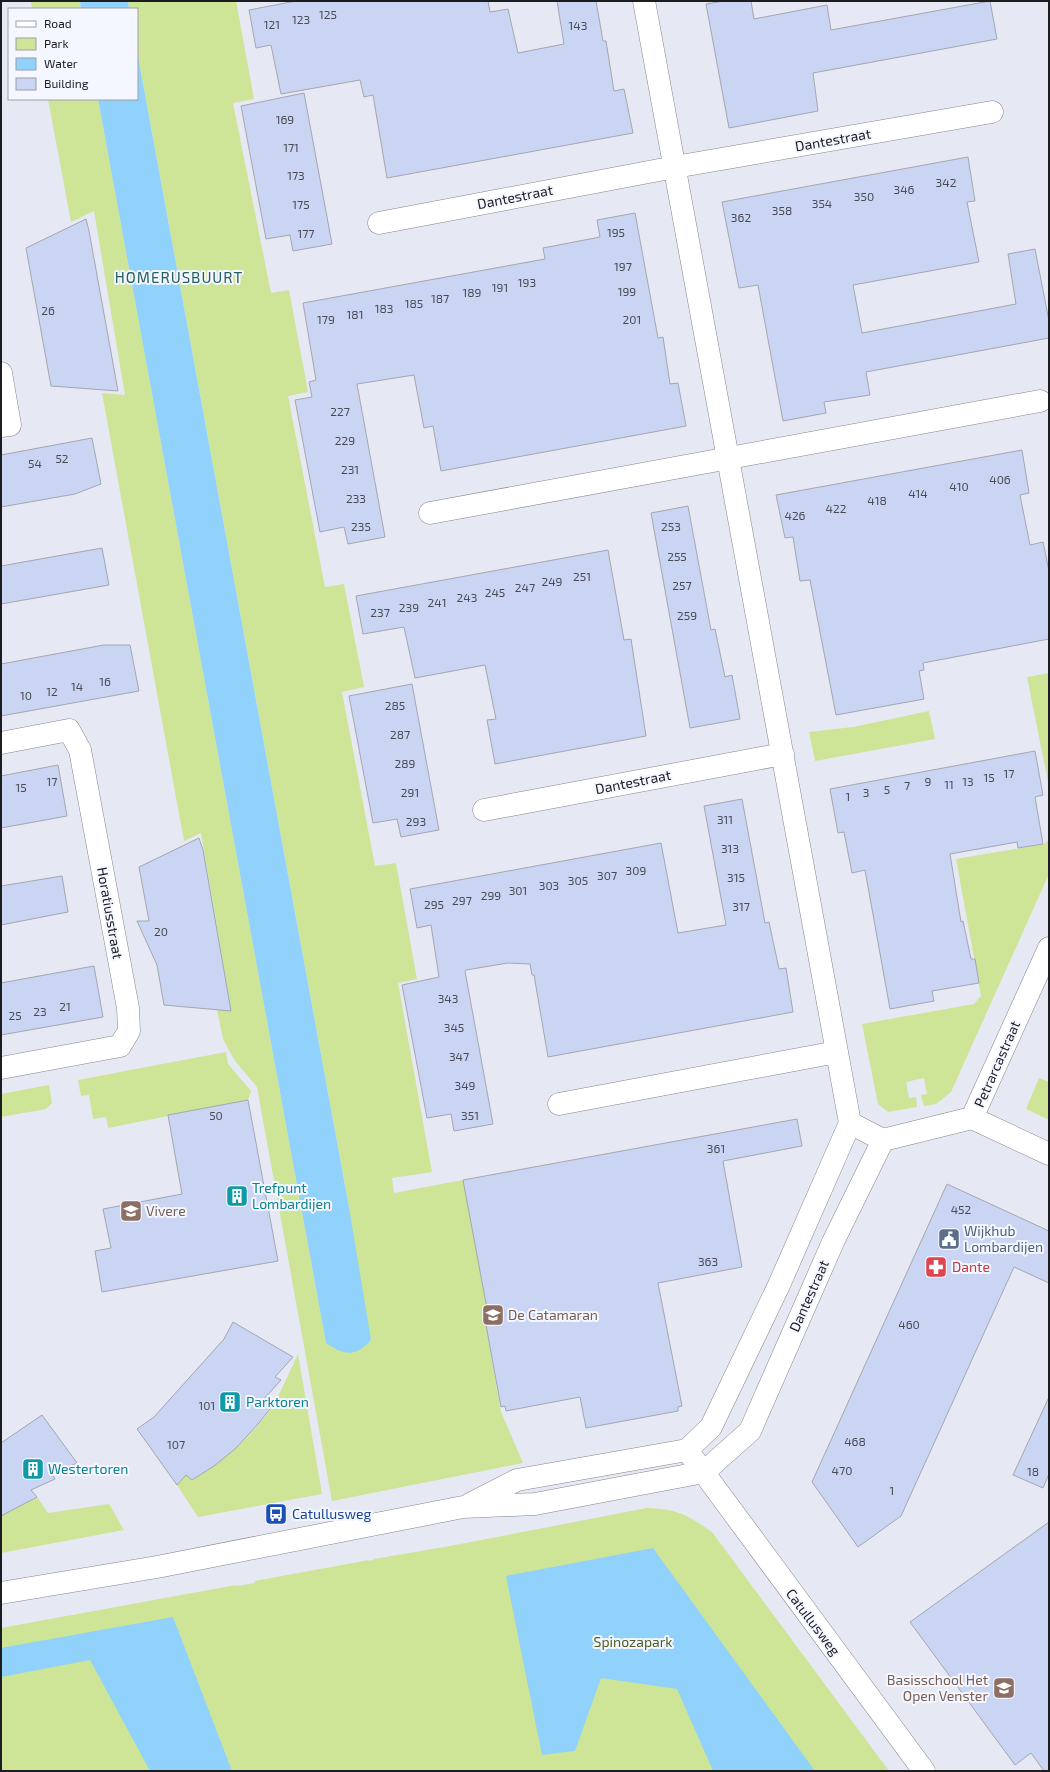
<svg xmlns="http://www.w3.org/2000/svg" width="1050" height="1772" viewBox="0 0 1050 1772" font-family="'Exo 2',sans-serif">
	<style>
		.green { fill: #cee497 }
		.water { fill: #90d2fb }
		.building { fill: #cad4f3; stroke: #a4a7b0 }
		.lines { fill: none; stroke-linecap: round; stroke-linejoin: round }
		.street-casing { stroke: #83868e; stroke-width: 23 }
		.street { stroke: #fff; stroke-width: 22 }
		.labels { text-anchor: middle; stroke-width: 4; stroke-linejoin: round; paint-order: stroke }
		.number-label { font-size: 12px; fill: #484b56 }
		.street-label { font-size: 14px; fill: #1c1d21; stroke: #f4f7ff }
		.culture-label { font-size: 14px; fill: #0d838f; stroke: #f4f7ff; text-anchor: start }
		.education-label { font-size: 14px; fill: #785e54; stroke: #f4f7ff; text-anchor: start }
		.service-label { font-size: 14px; fill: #4e5e75; stroke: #f4f7ff; text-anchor: start }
		.health-label { font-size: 14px; fill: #be3a42; stroke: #f4f7ff; text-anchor: start }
		.transit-label { font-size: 14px; fill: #164399; stroke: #f4f7ff; text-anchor: start }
		.park-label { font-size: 14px; fill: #4f5d23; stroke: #f4f7ff }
		.neighbourhood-label { font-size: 15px; letter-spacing: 1px; fill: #255f60; stroke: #f4f7ff }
	</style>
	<rect width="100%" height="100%" fill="#e6e9f3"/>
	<!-- green -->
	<path class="green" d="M31,1H80L81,9H32Z
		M128,1H236L254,99L233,103L271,293L289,290L308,392L288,396L325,587L344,584L364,687L342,692L375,866L396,863L417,979L398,983L432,1172L392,1178L394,1193L463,1180L488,1314L484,1315L501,1412L523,1463L332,1501L257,1087L235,1061L223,1039L217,1010H231L201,833L184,841L102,393L125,395L94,211L71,222L48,99H98L326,1343L348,1202L137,51V9H129Z
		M1049,673V787L1027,677Z
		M929,711L935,739L815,761L809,732L853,727Z
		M1049,837V874L951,1092L936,1104L924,1106L921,1095L927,1094L924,1078L906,1082L909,1098L916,1097L917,1107L888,1112L878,1104L862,1024L974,1004L981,996L956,859L1045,844Z
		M226,1052L228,1064L251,1091L248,1100L108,1128L106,1117L93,1119L89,1095L81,1096L78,1080Z
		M1039,1078L1049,1082V1120L1026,1109Z
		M49,1085L52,1103L46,1109L1,1117V1094Z
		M298,1354L322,1494L198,1517L177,1485L186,1475L192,1480C223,1461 254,1435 274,1404C283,1388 290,1370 298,1354Z
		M37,1497L48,1513L109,1504L124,1530L1,1553V1515Z
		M647,1508C678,1509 687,1515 712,1532L889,1771H1V1628L236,1585L237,1586L255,1583V1581L369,1560V1561L374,1560V1559L450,1546Z"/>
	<!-- water -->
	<path class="water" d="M80,1H128L129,9H81Z
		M137,51L348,1202L371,1340C355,1358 344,1355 326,1343L98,99H137Z
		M653,1548L815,1771H713L677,1689L601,1678L575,1751L542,1755L506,1576Z
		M173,1617L232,1771H150L90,1660L1,1677V1648Z"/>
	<!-- building -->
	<path class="building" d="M296,1H488L490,12L508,9L518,53L564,44L557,1H596L603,41H606L614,91L624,89L633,133L387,178L373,95L364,97L360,80L281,94L271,45L256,48L249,10Z
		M724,1H751L754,19L827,5L831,30L990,1L997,39L813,73L818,111L729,128L706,4Z
		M304,93L332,244L293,251L290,235L266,239L241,106Z
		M968,157L975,201L967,202L979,262L853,285L862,333L1016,304L1008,254L1035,249L1049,321V338L866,372L870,395L824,402L826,413L783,421L758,285L739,288L722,202Z
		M635,213L658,338L663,337L670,384L678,383L686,426L441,471L433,426L424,428L414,375L357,384L385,537L348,544L344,527L320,532L295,400L312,397L309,382L316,380L303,303L545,259L543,248L600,237L597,220Z
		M86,219L89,231L118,391L51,386L26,248Z
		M92,438L101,484L75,494L1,507V455Z
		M1022,450L1029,493L1020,495L1030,545L1043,542L1049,571V639L923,663L924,670L919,671L924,699L836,715L810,580L800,581L793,537L785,538L776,495Z
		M688,506L711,630L715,629L725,677L732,675L740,719L690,728L651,513Z
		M102,548L109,585L1,604V566Z
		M608,550L624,640L631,639L646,736L495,764L487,720L496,719L485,665L415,678L404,627L363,634L356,596Z
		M104,645H130L139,691L1,716V664Z
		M412,684L439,830L401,837L397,819L373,823L349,696Z
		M1035,751L1043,795L1035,797L1043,844L1018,848L1017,842L950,854L961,922L963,921L971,959H975L979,983L932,991L934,1001L890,1009L865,870L852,873L844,832L838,833L830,789Z
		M58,765L67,816L1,828V776Z
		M742,799L765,923L769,922L779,969L786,968L793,1012L548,1057L534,975H532L530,964L508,963L466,970L465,971L493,1124L454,1131L451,1114L427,1118L402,985L439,977L431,925L417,928L410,889L661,843L678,933L726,925L704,806Z
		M199,838L203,850L231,1011L164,1005L157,965L137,921H149L139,867Z
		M62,876L68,912L1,925V886Z
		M94,966L103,1017L1,1035V983Z
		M248,1100L278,1261L102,1292L95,1251L111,1248L103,1209L182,1194L168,1115Z
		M797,1119L802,1146L723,1161L742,1267L658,1283L682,1406L678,1407V1411L586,1428L580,1397L506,1411L505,1406L501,1407L484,1314H488L463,1180Z
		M947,1184L1049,1231V1283L1014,1267L901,1516L858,1547L812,1482Z
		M233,1322L293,1357L275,1377L281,1380L263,1400L273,1405L259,1423L235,1449L214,1466L192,1480L186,1475L177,1485L137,1429L154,1417L224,1339Z
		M1049,1397V1474L1043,1488L1013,1475Z
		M42,1415L77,1463L52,1474L55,1479L31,1490L37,1497L1,1516V1443Z
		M1049,1522V1771H1044L1031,1753L1015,1765L910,1622Z"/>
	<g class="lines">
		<!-- street casing -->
		<g class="street-casing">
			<path id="street" d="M644,1L850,1123L883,1140
				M379,223L675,167L992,112
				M1,373L10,425L1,426
				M430,513L1040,401
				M1,743L69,730L80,750L128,1008L129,1031L120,1046L1,1068
				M484,810L783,754
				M559,1104L837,1052
				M972,1118L1049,1154
				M883,1140L972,1118L1049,948
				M687,1450L924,1771
				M687,1450L711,1427L779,1285L850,1123
				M704,1472L750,1431L833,1242L883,1140
				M470,1504L517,1480L687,1450
				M1,1593L157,1567L463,1507L535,1504L704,1472"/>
		</g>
		<!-- street -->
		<use href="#street" class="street"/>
	</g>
	<!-- icons -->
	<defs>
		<g id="building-square" transform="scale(1.15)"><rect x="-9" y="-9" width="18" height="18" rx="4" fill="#0f9aa8" stroke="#f4f7ff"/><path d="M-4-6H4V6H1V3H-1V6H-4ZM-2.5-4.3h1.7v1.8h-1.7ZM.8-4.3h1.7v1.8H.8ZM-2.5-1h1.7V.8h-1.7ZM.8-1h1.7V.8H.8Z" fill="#fff"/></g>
		<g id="school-square" transform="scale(1.15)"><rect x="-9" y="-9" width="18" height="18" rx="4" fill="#8d6e63" stroke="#f4f7ff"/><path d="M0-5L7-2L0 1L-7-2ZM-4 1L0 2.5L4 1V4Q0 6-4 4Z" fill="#fff"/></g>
		<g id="civic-square" transform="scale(1.15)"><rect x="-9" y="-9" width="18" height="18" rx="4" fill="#5c6f8a" stroke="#f4f7ff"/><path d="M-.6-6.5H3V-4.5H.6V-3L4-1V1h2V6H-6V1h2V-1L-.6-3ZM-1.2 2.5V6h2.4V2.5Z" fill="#fff"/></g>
		<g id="pharmacy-square" transform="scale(1.15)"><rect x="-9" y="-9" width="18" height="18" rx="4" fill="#e0444e" stroke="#f4f7ff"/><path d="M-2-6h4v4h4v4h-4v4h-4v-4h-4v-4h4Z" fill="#fff"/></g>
		<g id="bus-square" transform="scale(1.15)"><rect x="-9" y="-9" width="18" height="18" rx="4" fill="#1a4fb4" stroke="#f4f7ff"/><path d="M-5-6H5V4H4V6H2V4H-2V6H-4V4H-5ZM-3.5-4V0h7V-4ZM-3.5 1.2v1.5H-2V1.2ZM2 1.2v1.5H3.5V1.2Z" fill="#fff"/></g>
	</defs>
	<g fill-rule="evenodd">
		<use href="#building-square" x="237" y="1196"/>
		<use href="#school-square" x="131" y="1211"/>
		<use href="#civic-square" x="949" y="1239"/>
		<use href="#pharmacy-square" x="936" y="1267"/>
		<use href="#school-square" x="493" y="1315"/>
		<use href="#building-square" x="230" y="1402"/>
		<use href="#building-square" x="33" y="1469"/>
		<use href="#bus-square" x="276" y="1514"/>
		<use href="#school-square" x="1004" y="1688"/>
	</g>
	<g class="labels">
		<!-- number labels -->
		<g class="number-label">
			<text x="328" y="19">125</text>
			<text x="301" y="24">123</text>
			<text x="272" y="29">121</text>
			<text x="578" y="30">143</text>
			<text x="285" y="124">169</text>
			<text x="291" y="152">171</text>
			<text x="296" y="180">173</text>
			<text x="946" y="187">342</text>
			<text x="904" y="194">346</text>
			<text x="864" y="201">350</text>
			<text x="822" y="208">354</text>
			<text x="301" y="209">175</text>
			<text x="782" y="215">358</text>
			<text x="741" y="222">362</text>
			<text x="616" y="237">195</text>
			<text x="306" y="238">177</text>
			<text x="623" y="271">197</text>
			<text x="527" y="287">193</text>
			<text x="500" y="292">191</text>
			<text x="627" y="296">199</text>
			<text x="472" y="297">189</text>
			<text x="440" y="303">187</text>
			<text x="414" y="308">185</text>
			<text x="384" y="313">183</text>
			<text x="48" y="315">26</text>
			<text x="355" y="319">181</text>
			<text x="326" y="324">179</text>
			<text x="632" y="324">201</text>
			<text x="340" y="416">227</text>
			<text x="345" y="445">229</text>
			<text x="62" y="463">52</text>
			<text x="35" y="468">54</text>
			<text x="350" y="474">231</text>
			<text x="1000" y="484">406</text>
			<text x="959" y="491">410</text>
			<text x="918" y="498">414</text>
			<text x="356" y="503">233</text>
			<text x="877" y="505">418</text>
			<text x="836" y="513">422</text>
			<text x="795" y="520">426</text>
			<text x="361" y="531">235</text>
			<text x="671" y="531">253</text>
			<text x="677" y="561">255</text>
			<text x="582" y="581">251</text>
			<text x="552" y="586">249</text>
			<text x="682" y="590">257</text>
			<text x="525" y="592">247</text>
			<text x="495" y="597">245</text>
			<text x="467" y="602">243</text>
			<text x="437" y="607">241</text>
			<text x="409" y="612">239</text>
			<text x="380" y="617">237</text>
			<text x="687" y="620">259</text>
			<text x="105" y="686">16</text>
			<text x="77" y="691">14</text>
			<text x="52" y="696">12</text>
			<text x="26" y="700">10</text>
			<text x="395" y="710">285</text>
			<text x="400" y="739">287</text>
			<text x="405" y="768">289</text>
			<text x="1009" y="778">17</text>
			<text x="989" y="782">15</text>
			<text x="52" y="786">17</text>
			<text x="928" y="786">9</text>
			<text x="968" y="786">13</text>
			<text x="949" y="789">11</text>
			<text x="907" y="790">7</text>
			<text x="21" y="792">15</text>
			<text x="887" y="794">5</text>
			<text x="410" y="797">291</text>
			<text x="866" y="797">3</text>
			<text x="848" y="801">1</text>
			<text x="725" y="824">311</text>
			<text x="416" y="826">293</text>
			<text x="730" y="853">313</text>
			<text x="636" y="875">309</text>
			<text x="607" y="880">307</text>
			<text x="736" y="882">315</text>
			<text x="578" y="885">305</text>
			<text x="549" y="890">303</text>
			<text x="518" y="895">301</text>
			<text x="491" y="900">299</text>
			<text x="462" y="905">297</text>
			<text x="434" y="909">295</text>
			<text x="741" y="911">317</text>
			<text x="161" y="936">20</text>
			<text x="448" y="1003">343</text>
			<text x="65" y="1011">21</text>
			<text x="40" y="1016">23</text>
			<text x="15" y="1020">25</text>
			<text x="454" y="1032">345</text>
			<text x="459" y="1061">347</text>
			<text x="465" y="1090">349</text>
			<text x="216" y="1120">50</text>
			<text x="470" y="1120">351</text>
			<text x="716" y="1153">361</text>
			<text x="961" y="1214">452</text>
			<text x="708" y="1266">363</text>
			<text x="909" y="1329">460</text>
			<text x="207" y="1410">101</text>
			<text x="855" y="1446">468</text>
			<text x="176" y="1449">107</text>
			<text x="842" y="1475">470</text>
			<text x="1033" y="1476">18</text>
			<text x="892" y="1495">1</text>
		</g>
		<!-- street labels -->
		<g class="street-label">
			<text transform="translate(833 140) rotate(-10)" y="5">Dantestraat</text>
			<text transform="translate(515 197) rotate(-11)" y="5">Dantestraat</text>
			<text transform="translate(633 782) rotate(-11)" y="5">Dantestraat</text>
			<text transform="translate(110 913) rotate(80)" y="5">Horatiusstraat</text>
			<text transform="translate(997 1064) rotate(-66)" y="5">Petrarcastraat</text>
			<text transform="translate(809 1296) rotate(-66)" y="5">Dantestraat</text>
			<text transform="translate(813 1622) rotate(53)" y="5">Catullusweg</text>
		</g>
		<!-- culture labels -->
		<g class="culture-label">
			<text x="252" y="1193">Trefpunt<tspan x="252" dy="16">Lombardijen</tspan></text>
			<text x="246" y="1407">Parktoren</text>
			<text x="48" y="1474">Westertoren</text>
		</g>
		<!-- education labels -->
		<g class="education-label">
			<text x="146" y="1216">Vivere</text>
			<text x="508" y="1320">De Catamaran</text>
			<text x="988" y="1685" text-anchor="end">Basisschool Het<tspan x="988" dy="16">Open Venster</tspan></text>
		</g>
		<!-- service labels -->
		<g class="service-label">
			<text x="964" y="1236">Wijkhub<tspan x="964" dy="16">Lombardijen</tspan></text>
		</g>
		<!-- health labels -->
		<g class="health-label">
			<text x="952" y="1272">Dante</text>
		</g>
		<!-- transit labels -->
		<g class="transit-label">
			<text x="292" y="1519">Catullusweg</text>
		</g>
		<!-- park labels -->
		<g class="park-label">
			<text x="633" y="1647">Spinozapark</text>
		</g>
		<!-- neighbourhood labels -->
		<g class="neighbourhood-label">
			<text x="179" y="283">HOMERUSBUURT</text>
		</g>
	</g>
	<!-- border -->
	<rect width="1050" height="1772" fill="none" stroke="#1c1d21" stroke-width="4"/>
	<!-- legend -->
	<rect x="8" y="8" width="130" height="92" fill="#f4f7ff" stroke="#9ea0a6"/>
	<rect x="16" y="21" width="20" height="6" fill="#ffffff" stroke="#9ea0a6"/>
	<text x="44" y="28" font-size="12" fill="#1c1d21">Road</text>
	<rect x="16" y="38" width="20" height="12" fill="#cee497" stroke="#9ea0a6"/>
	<text x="44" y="48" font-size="12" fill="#1c1d21">Park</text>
	<rect x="16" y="58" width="20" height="12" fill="#90d2fb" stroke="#9ea0a6"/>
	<text x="44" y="68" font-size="12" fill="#1c1d21">Water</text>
	<rect x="16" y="78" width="20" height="12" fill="#cad4f3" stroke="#9ea0a6"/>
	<text x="44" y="88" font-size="12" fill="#1c1d21">Building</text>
</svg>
